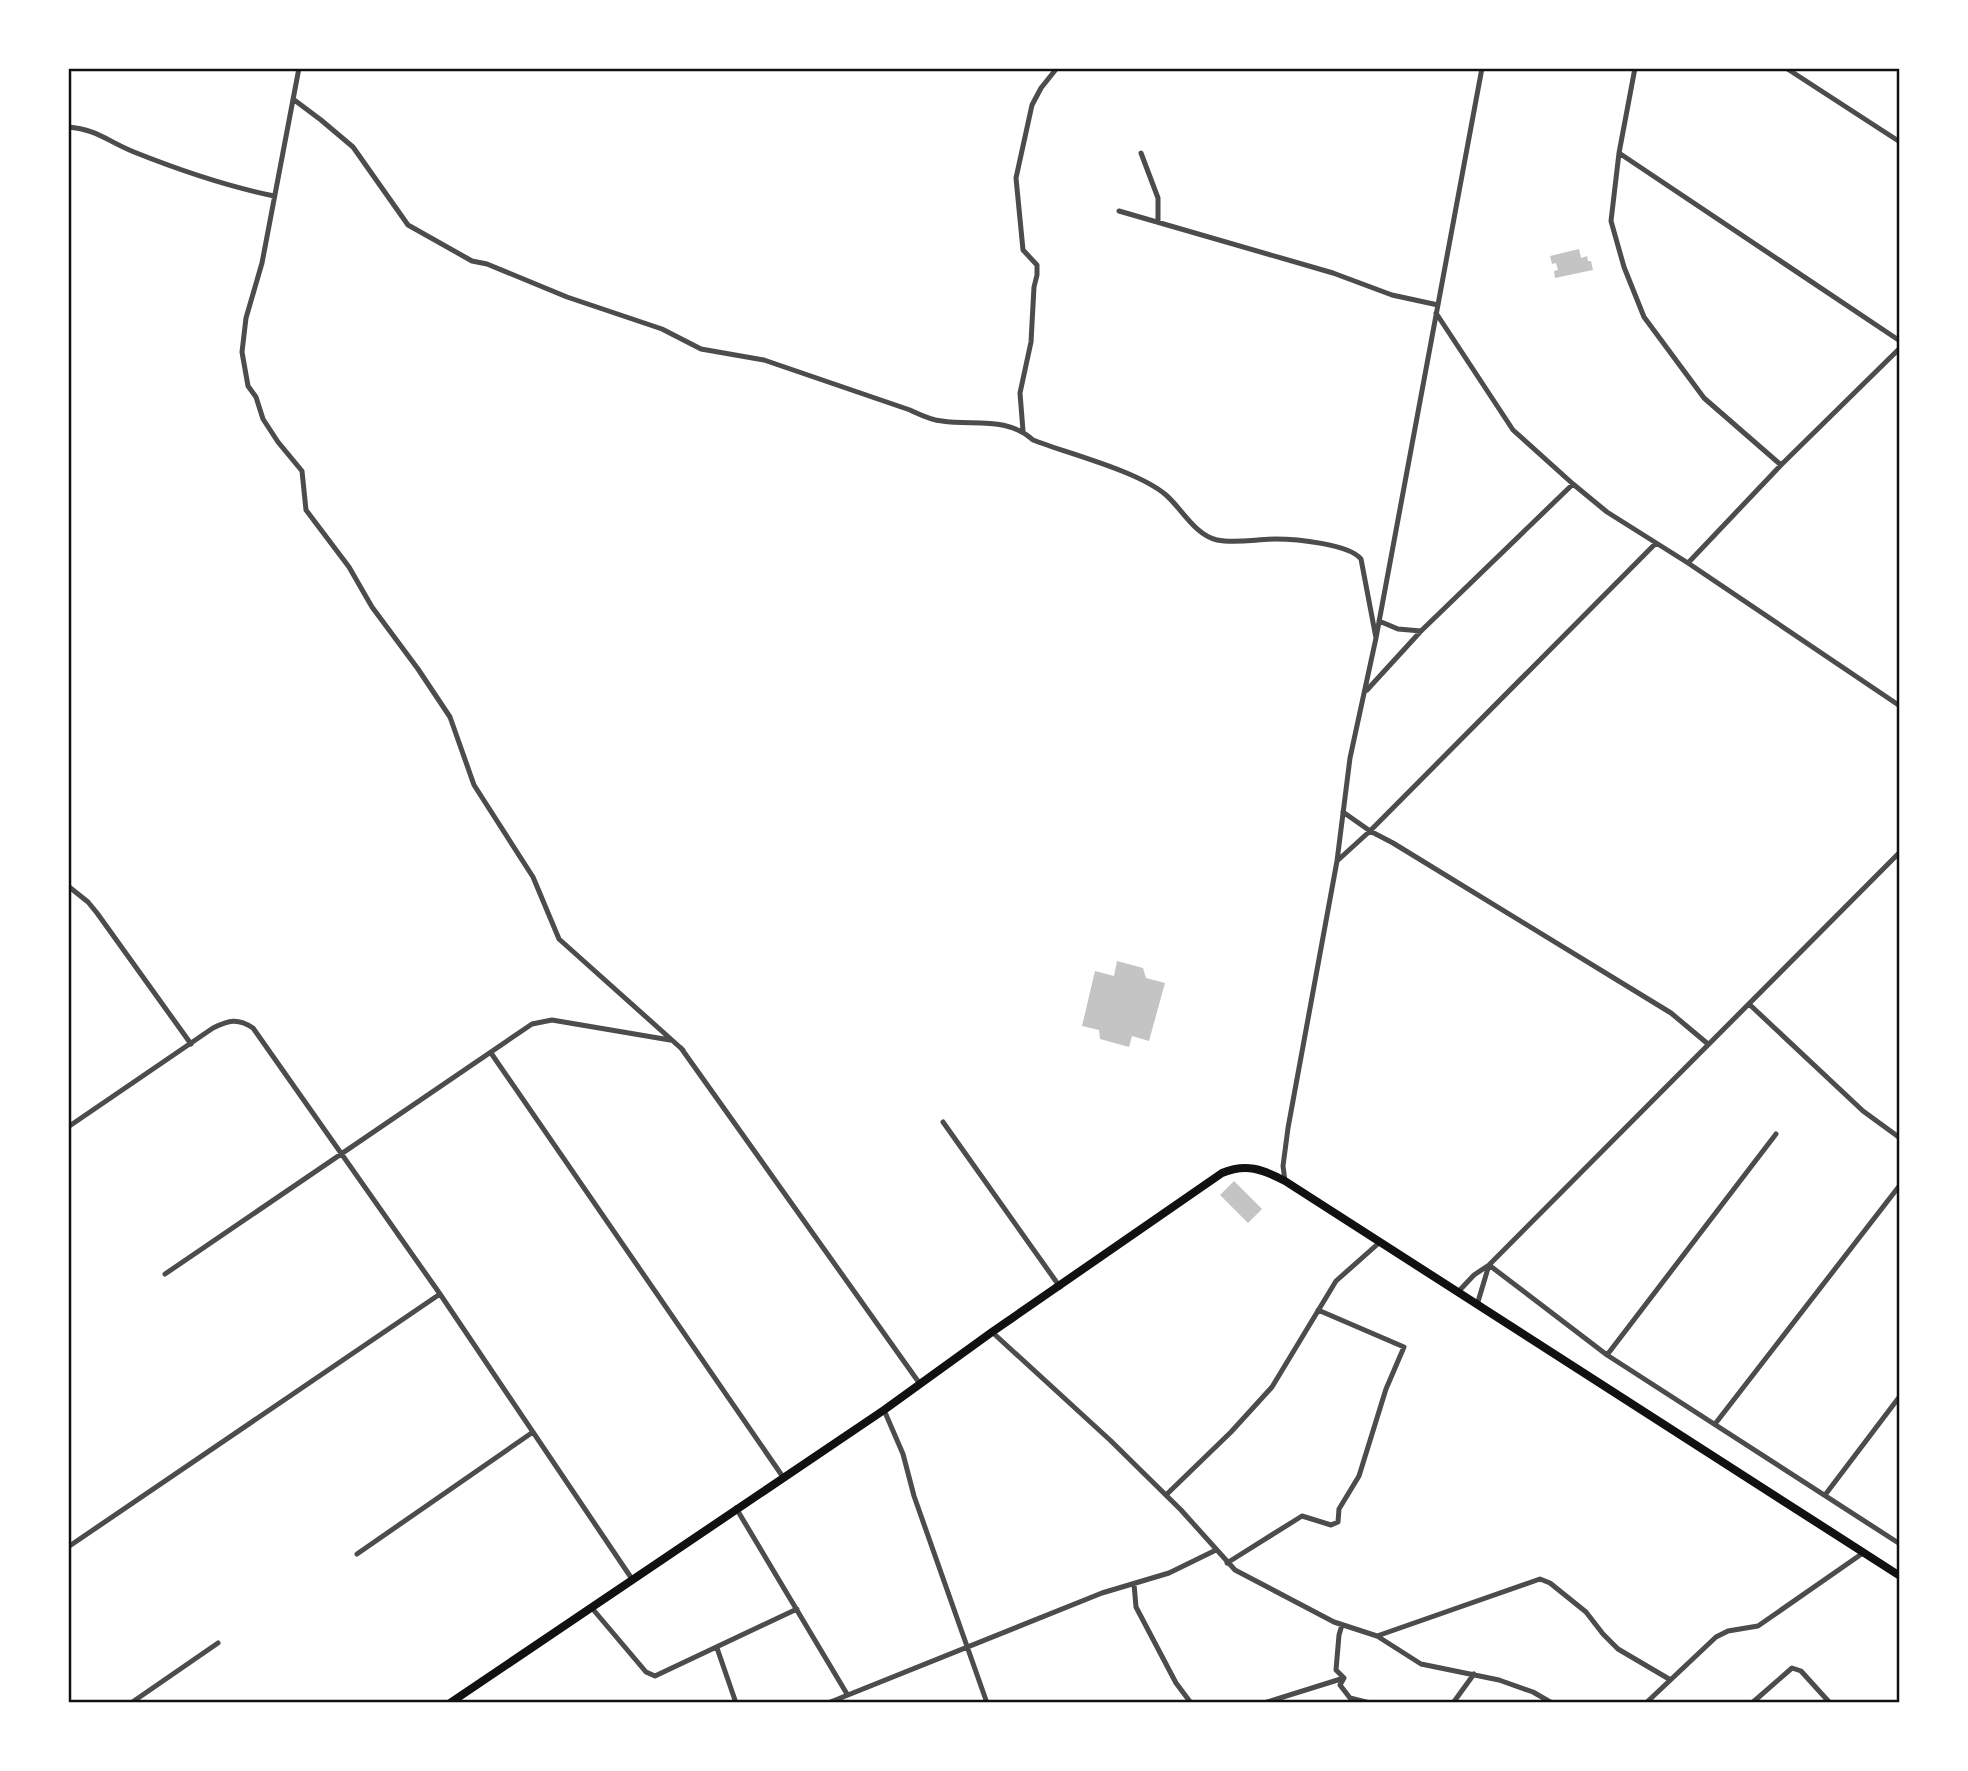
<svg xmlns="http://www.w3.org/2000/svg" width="1968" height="1771" viewBox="0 0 1968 1771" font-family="Karla,sans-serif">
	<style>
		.building { fill: #c4c4c4 }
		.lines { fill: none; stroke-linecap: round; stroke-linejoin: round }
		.minor { stroke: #4c4c4c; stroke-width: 5 }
		.secondary { stroke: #111; stroke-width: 8 }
		.neatline { fill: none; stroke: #111; stroke-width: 2.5 }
	</style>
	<rect width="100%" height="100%" fill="#fff"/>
	<!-- building -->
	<path class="building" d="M1579,249L1581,258L1587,256L1588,261H1591L1593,270L1555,278L1554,271L1558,270L1556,263L1552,264L1550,256Z
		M1117,961L1143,968L1146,978L1165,983L1149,1041L1132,1036L1129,1047L1100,1039L1099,1030L1082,1026L1095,971L1114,976Z
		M1234,1181L1262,1209L1248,1223L1220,1195Z"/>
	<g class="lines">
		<!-- minor -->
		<path class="minor" d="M299,68L262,263L246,318L242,352L248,386L256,397L263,419L278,442L302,471L306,510L349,567L372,607L418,669L450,717L474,785L533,877L559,939L683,1050
			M1635,68L1619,153L1900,341
			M1786,68L1900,142
			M293,99L321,120L353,147L408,225L472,261L487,264L567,297L662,329L701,349L764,360L910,410C921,415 930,420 942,421C973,426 1007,416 1033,440C1069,454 1138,471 1166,495C1182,509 1195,535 1217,540C1236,544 1257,539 1275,539C1296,539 1349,544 1361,559L1376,638
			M68,127C96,129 109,142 134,152C179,170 226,186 274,196
			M1141,153L1158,198V222
			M1619,153L1611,221L1624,267L1644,317L1704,398L1781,465
			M1119,211L1333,273L1392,295L1438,305
			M1436,313L1513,430L1573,484L1607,512L1688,563L1900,706
			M1023,431L1020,393L1031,342L1034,287L1037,275V265L1023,250L1016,178L1032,105L1041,88L1057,68
			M1688,563L1781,465L1900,348
			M1379,621L1398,629L1421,631
			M1367,690L1421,631L1573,484
			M1343,812L1370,831L1393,843L1671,1013L1708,1044
			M1337,861L1370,831L1656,543
			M68,886L88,902L97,913L191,1044
			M1749,1004L1863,1111L1900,1138
			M681,1048L920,1384
			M491,1053L783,1477
			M943,1122L1060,1287
			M68,1127L213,1028C229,1020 238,1018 253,1028L440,1294L632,1579
			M1285,1181L1283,1166L1288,1128L1337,861L1350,758L1376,638L1482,68
			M1489,1265L1607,1355L1900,1544
			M165,1274L532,1024L552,1020L670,1040
			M1457,1293L1474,1275L1489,1265L1900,852
			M1477,1305L1489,1265
			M992,1332L1111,1441L1181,1510L1235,1570L1334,1622L1377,1636L1421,1664L1499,1680L1533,1692L1552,1703
			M1607,1355L1776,1134
			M884,1410L903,1454L914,1496L987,1703
			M1715,1424L1900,1185
			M1166,1495L1231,1432L1272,1387L1336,1281L1380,1242
			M1825,1495L1900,1396
			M736,1508L847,1694
			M68,1547L440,1294
			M357,1554L533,1432
			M1227,1563L1302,1516L1331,1525L1338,1522L1339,1509L1359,1476L1386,1389L1404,1347L1318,1310
			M1134,1584L1136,1607L1176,1683L1191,1703
			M591,1607L646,1672L655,1676L797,1609
			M1342,1625L1339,1635L1336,1670L1344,1678L1340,1685L1350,1698L1370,1703
			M1377,1636L1540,1579L1550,1583L1586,1612L1603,1634L1618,1649L1669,1679
			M717,1648L736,1703
			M131,1703L218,1643
			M828,1703L1102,1593L1169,1573L1216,1550
			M1264,1703L1344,1678
			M1453,1703L1474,1674
			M1646,1703L1716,1637L1728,1631L1758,1626L1863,1553
			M1752,1703L1792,1668L1801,1671L1830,1703"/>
		<!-- secondary -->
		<path class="secondary" d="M450,1703L884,1410L992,1332L1222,1173C1246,1163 1262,1169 1285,1181L1900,1576"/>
	</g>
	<!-- border -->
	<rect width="1968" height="1771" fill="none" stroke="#ffffff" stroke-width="140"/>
	<rect x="70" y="70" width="1828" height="1631" class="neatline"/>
</svg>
